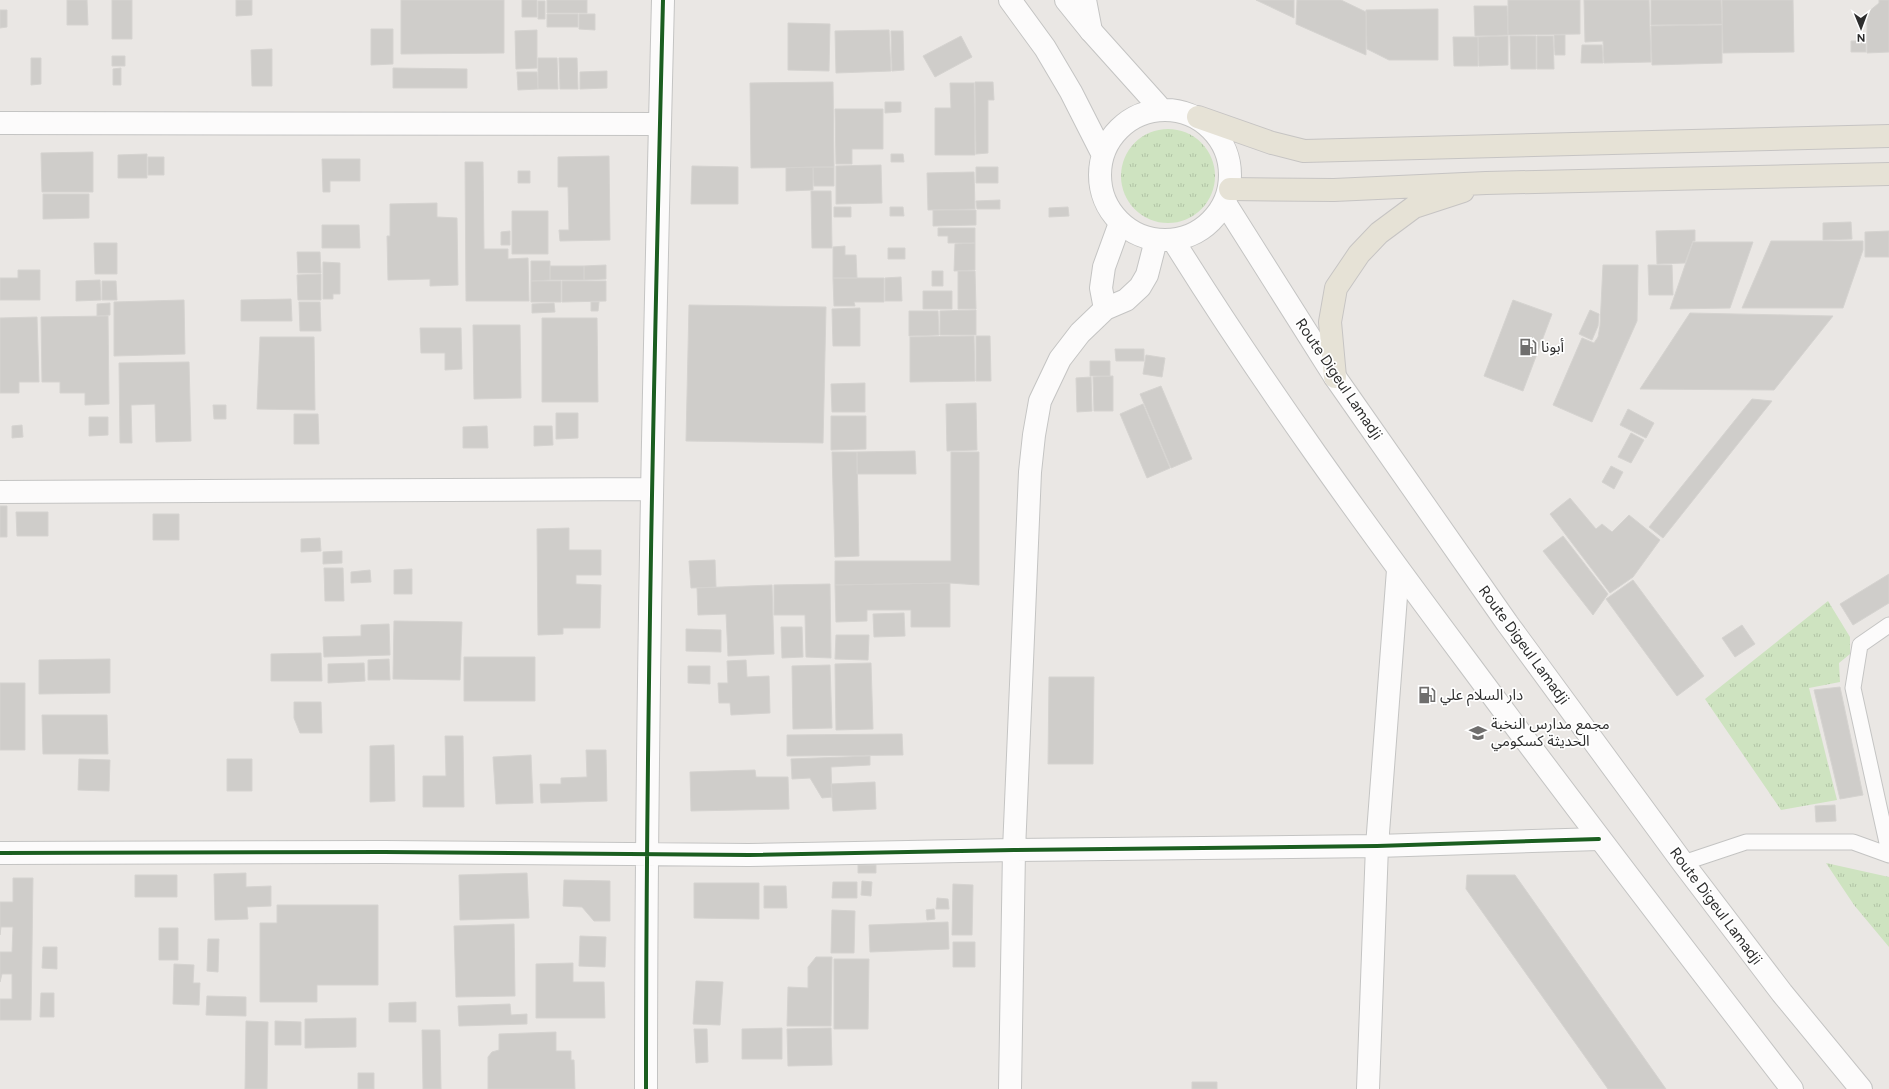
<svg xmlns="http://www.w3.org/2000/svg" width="1889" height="1089" viewBox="0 0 1889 1089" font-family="Figtree,'Noto Sans Arabic',sans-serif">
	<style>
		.grass { fill: url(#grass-tufts) }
		.building { fill: #cfcdca; stroke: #d5d3d0 }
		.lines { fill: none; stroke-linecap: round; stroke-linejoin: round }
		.service-casing { stroke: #c4c4c3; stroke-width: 17 }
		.minor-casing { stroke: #c4c4c3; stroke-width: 24 }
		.secondary-casing { stroke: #c4c4c3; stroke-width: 24 }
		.primary-casing { stroke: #c6c4c3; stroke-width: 24 }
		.service { stroke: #fcfbfb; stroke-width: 15 }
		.minor { stroke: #fcfbfb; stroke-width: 22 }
		.secondary { stroke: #fcfbfb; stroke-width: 22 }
		.primary { stroke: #e6e2d6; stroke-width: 22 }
		.cycleway-casing { stroke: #fff; stroke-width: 6 }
		.cycleway { stroke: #1b5e20; stroke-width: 4 }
		.labels { text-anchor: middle; stroke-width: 3.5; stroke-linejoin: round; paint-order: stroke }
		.poi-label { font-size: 15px; fill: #2d2d2d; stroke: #fff; text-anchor: start }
		.street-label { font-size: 15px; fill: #2d2d2d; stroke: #fff }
	</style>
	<defs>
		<pattern id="grass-tufts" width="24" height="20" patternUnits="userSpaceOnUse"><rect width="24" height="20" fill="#cee3c0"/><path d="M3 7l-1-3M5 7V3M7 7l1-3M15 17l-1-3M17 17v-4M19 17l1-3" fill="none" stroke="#b1c3a5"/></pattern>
	</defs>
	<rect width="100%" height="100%" fill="#eae7e4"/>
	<!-- grass -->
	<path class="grass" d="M1121 176a47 47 0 1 1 94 0a47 47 0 1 1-94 0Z
		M1828,601L1850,637V654L1839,663L1840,682L1809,688L1837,800L1781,810L1705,699Z
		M1826,863L1889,877V947L1854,905Z"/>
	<!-- building -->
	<path class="building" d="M67,0H87L88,25H67Z
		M112,0H132V39H112Z
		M236,0H252V15L236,16Z
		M401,0H504V53L401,54Z
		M522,0H537V17H522Z
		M547,0H587V13H547Z
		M1256,0H1294V18Z
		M1297,0H1341L1366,12V55L1296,24Z
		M1508,0H1580V34L1508,35Z
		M1584,0H1649L1651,62L1604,63L1603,41L1585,42Z
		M1651,0H1721L1722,24L1651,25Z
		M1722,0H1793L1794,52L1723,53Z
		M1879,0H1889V52L1867,53V13L1879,3Z
		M538,1H545V19H538Z
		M1474,6H1507L1508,35L1475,36Z
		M1438,9V60H1389L1367,49L1366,10Z
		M0,10H7V27L0,28Z
		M547,14H578V27H547Z
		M579,14H595V30L579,29Z
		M788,23L830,24L829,71L788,70Z
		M1722,25V63L1652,65L1651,26Z
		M371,29H393V64L371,65Z
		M537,30V68L516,69L515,31Z
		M889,30L891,71L836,73L835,31Z
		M891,31H903L904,70L892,71Z
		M1554,35H1565V55H1555Z
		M961,36L972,57L935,77L923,56Z
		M1508,36V65L1479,66L1478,37Z
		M1510,36H1536V69H1511Z
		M1537,36H1553L1554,69H1537Z
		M1453,37H1478V66H1454Z
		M1851,41H1866V52H1851Z
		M1582,45H1602L1603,63H1581Z
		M272,49V86H252L251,50Z
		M112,56H125V66H112Z
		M31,58H41V84L31,85Z
		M538,58H557L558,89H538Z
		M559,58H577L578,89H560Z
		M121,68V85H113V69Z
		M393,68L467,69V88H393Z
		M607,71V88L580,89V72Z
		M517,72H537L538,89L518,90Z
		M833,82L834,167L751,168L750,83Z
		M975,82H993L994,100H988V153L976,154Z
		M950,83H974L975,155H935V108H951Z
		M885,102H901V112L885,113Z
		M835,109H883V149H852V164H836Z
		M93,152V192H42L41,153Z
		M147,154V178H118V155Z
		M891,154H903L904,162H891Z
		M609,156L610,240L560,241L559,230H569L568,187H558V157Z
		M148,157H164V175H148Z
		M322,159H360V181H330V192H323Z
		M465,162H483L484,249H508V259L528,258L529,301H466Z
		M881,165L882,203L836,204V166Z
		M692,166L738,167V204H691Z
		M813,167V190L786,191V168Z
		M813,167H834V186H814Z
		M976,167H998V183H976Z
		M518,171H530V183H518Z
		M974,172L975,209L928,210L927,173Z
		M811,191H831L832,248H812Z
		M43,194H89V218L43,219Z
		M1000,200V209H977L976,201Z
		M437,203V217L457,218L458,285L430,286V279L388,280L387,236H390V204Z
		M834,207H851V217H834Z
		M890,207H903L904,216H890Z
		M1068,207L1069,216L1049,217V208Z
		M933,210H976V225L933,226Z
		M512,211H548V254H512Z
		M1851,222L1852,239L1823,240V223Z
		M322,225H359L360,248H322Z
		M938,228H975V243H948V236H938Z
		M1695,230V241H1693L1685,263L1657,264L1656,231Z
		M510,231V245H501V232Z
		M1889,231V257H1865V232Z
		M1771,241H1863V250L1843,308H1742Z
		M1693,242H1753L1730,308L1670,309Z
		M94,243H117V274H95Z
		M975,243V270L954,271L955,244Z
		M845,246V255H856L857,278H833V247Z
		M888,248H905V259H888Z
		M297,252H320L321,273H298Z
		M531,261H550V280L531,281Z
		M323,262L340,263V294H333V299H323Z
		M606,265V279L584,280V266Z
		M1603,265H1638L1637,321L1592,422L1553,405L1582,338L1594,343L1598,337L1600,326Z
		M1648,265H1672L1673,295H1649Z
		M550,266H584V280H550Z
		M18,270H40V300H0V278H18Z
		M932,271H943V286H932Z
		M958,271H975L976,309H958Z
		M321,274V300H298L297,275Z
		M901,277L902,301H885V278Z
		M833,278H884V302H854L855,306H834Z
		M100,280L101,300L76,301V281Z
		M102,281H116L117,300H102Z
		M531,281H561V302H531Z
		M562,281H606V301L562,302Z
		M923,291H952V309H923Z
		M291,299L292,321H241V300Z
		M184,300L185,354L114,356V302Z
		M1513,300L1552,314L1523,391L1484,376Z
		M299,302H320L321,331H300Z
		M591,302H599L598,311H591Z
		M110,303V315L97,316V304Z
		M554,303L555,312L532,313V304Z
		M689,305L826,307L823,443L686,441Z
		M860,308V346H833L832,309Z
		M976,310V335H940V311Z
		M1590,310L1599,314L1598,326L1592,340L1579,334Z
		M909,311H938L939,335L909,336Z
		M1690,313L1833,316L1774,390L1640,389Z
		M108,316L109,404L85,405V393H60V382H42L41,317Z
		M37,317L39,382H19V393H0V318Z
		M542,318H597L598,402H542Z
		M473,325H520L521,398L474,399Z
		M420,328H461L462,369L445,370V353H421Z
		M974,336L975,381L910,382V337Z
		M976,336H990L991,381H976Z
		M260,337H314L315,410L257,409Z
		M1115,349H1144V361H1116Z
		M1146,355L1165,358L1162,377L1143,374Z
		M1090,361H1110V376H1090Z
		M189,362L191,441L156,442L155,404L131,405L132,443H120L119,363Z
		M1113,376V411H1094L1093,377Z
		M1091,377L1092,411L1077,412L1076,378Z
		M865,383V412H832L831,384Z
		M1161,386L1192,459L1171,468L1140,394Z
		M1752,399L1772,401L1663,538L1649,527Z
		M976,403L977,450L947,451L946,404Z
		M1143,404L1170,468L1147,478L1120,414Z
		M213,405H226V419H214Z
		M1628,409L1654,423L1646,438L1620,425Z
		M556,413H578V438L556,439Z
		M294,414H318L319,444H294Z
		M831,416H866V449L831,450Z
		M89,417H108V435L89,436Z
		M22,425L23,437L12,438V426Z
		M487,426L488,448H463V427Z
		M534,426H552L553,445L534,446Z
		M1631,433L1644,440L1631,463L1618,457Z
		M915,451L916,474H857V452Z
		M832,452H857L859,556L835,557Z
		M951,452H979V585L950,583L835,585V561H951Z
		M1611,466L1623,472L1614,489L1602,482Z
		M1570,498L1596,529L1602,524L1612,532L1629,515L1660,540L1633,577L1610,593L1550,514Z
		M0,506H7V537H0Z
		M16,512H48V536H17Z
		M153,514H179V540H153Z
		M569,528V550H601V575H576V584L601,585L600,628H563V634L538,635L537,529Z
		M1563,536L1608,594L1593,615L1543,551Z
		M320,538L321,551L301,552V539Z
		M342,551V563L323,564V552Z
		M715,560L716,587L691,588L689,561Z
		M324,568H343L344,601H325Z
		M412,569V594H394V570Z
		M370,570L371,582L351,583V572Z
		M1889,574V603L1853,625L1840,604Z
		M1633,580L1704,676L1677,696L1606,599Z
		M950,583V627H911V610H867V621L836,622L835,585Z
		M830,584L831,658L806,657L805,615H774V585Z
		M772,585L774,654L728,656L726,614L698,615L697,588Z
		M904,613L905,636L874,637L873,614Z
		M394,621L462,622L460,680L393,679Z
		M389,624L390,655L324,657L323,637L361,636V625Z
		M1742,625L1755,644L1735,657L1722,638Z
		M781,627H802L803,657L782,658Z
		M686,629L721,630V652L686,651Z
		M836,635H869L868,660L835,659Z
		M321,653L322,681H271V654Z
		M464,657H535V701H464Z
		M110,659V693L39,694V660Z
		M389,659L390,680H368V660Z
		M746,660L747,677L769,676L770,713L731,715L730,703H719L718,683H728L727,661Z
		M364,663L365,681L328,683V664Z
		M871,663L873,729L836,730L835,664Z
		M830,665L832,728L793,729L792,666Z
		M688,666H710V684L688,683Z
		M1049,677H1094L1093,764H1048Z
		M0,683H25V750H0Z
		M1840,687L1863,795L1840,799L1814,690Z
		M294,702H321L322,733H300L294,718Z
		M42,715H107L108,754H43Z
		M902,734L903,755L787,756V735Z
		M445,736H463L464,807H423V776H446Z
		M394,745L395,801L370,802V746Z
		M586,750H606L607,801L541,803L540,784H561V778L587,777Z
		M531,755L533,803L496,804L493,757Z
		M870,756V765L831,767L832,797L822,798L810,778L792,779L791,759Z
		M79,759L110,760L109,791L78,790Z
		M227,759H252V791H227Z
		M755,770L756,777H788L789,809L691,811L690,772Z
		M875,782L876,809L833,811L831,784Z
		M1835,805L1836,821L1816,822L1815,806Z
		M858,865H876V873H858Z
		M246,873V887L271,886V906L247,907L248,919L215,920L214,874Z
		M527,873L529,918L460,920L459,875Z
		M135,875H177V897H135Z
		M1467,875H1515L1666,1089H1608L1466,889Z
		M13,878H33L31,1020H0V999H12V974H2L0,982V952H12L13,927H1L0,935V902H13Z
		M564,880L610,881V921H594L582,907L563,906Z
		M862,881L872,882L871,896L861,895Z
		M833,882H857V898H832Z
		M694,883H759V919L694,918Z
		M953,884L973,885L972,935H952Z
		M764,886H786L787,908H764Z
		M937,898L948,899L949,909H936Z
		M277,905H378V985H317V1002H260V923H277Z
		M934,909L935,919L927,920L926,910Z
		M832,910L855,911L854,953H831Z
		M948,922L949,949L870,952L869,925Z
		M514,924L515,996L456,997L454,926Z
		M159,928H178V960H159Z
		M580,936L606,937L605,967L579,966Z
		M208,939H219L218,972L207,971Z
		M953,942H975V967H953Z
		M43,947H57V969L42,968Z
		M816,957H832L831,1026H787L788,987L808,988V967Z
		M834,959H869L868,1029H834Z
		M573,963V982H604L605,1018H536V964Z
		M174,964L194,965L193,983H200L199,1005L173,1004Z
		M696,981L723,982L720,1025L693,1024Z
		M41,993H54V1017H40Z
		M207,996L246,997V1016L206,1015Z
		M416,1002V1022H389V1003Z
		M510,1004L511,1015L527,1014V1024L459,1026L458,1006Z
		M356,1018V1047L305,1048V1019Z
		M246,1021L268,1022L267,1089H245Z
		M275,1021L301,1022V1045H275Z
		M782,1028V1059H742V1029Z
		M831,1028L832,1065L788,1066L787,1029Z
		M694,1029H707L708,1062L696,1063Z
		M422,1030H440L441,1089H423Z
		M556,1032V1051H571V1060H574L575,1089H488V1057L492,1052L499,1050V1034Z
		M358,1073H374V1089H358Z
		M1192,1082H1217V1089H1192Z"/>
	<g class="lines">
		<!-- service casing -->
		<g class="service-casing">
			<path id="service" d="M1889,625L1860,645L1853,688L1889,852
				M1683,863L1746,842H1853L1889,855"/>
		</g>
		<!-- minor casing -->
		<g class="minor-casing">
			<path id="minor" d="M1085,0L1091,31
				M0,123L660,124
				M1105,309L1101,288L1104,267L1120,223
				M0,492L651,489
				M0,853L384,852L749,855L1014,850L1377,846L1599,839
				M646,1089C646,726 654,363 663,0
				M1010,1089L1014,850L1030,472L1034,435L1040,401L1060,359L1080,333L1105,309L1126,300L1140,287L1147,275L1156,240
				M1368,1089L1377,846L1398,570"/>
		</g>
		<!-- secondary casing -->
		<g class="secondary-casing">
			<path id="secondary" d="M1010,0L1045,48L1071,92L1103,155
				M1066,0L1091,31L1161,109
				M1100 175a65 65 0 1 1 130 0a65 65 0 1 1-130 0Z
				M1225,203L1335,377L1507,623L1683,863L1782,993L1861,1089
				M1173,240C1264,386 1366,526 1469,664C1575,807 1683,948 1792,1089"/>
		</g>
		<!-- primary casing -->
		<g class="primary-casing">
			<path id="primary" d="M1198,117L1272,143L1304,151L1889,136
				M1230,189L1334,190L1486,183L1889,174
				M1335,377L1330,322L1336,288L1359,254L1379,233L1414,207L1463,191"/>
		</g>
		<!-- service -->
		<use href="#service" class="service"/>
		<!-- minor -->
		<use href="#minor" class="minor"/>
		<!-- secondary -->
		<use href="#secondary" class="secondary"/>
		<!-- primary -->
		<use href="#primary" class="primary"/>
		<!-- cycleway casing -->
		<g class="cycleway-casing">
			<path id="cycleway" d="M0,853L384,852L749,855L1014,850L1377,846L1599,839
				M646,1089C646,726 654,363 663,0"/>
		</g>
		<!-- cycleway -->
		<use href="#cycleway" class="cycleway"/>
	</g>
	<!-- icons -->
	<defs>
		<g id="fuel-bare" transform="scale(1.38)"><path d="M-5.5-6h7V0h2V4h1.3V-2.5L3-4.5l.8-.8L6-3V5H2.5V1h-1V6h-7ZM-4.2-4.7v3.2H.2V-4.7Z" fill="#6f6e6d" stroke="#fff" stroke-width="2.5" paint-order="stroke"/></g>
		<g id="school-bare" transform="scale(1.38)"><path d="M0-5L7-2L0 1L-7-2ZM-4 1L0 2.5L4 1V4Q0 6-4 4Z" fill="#6f6e6d" stroke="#fff" stroke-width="2.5" paint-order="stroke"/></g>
	</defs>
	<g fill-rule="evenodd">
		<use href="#fuel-bare" x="1528" y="347"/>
		<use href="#fuel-bare" x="1427" y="695"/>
		<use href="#school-bare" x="1478" y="733"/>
	</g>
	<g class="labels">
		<!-- poi labels -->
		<g class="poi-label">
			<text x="1541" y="352">أبونا</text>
			<text x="1440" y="700">دار السلام علي</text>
			<text x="1491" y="729">مجمع مدارس النخبة<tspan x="1491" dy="17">الحديثة كسكومي</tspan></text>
		</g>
		<!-- street labels -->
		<g class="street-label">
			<text transform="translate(1339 379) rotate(56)" y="5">Route Digeul Lamadji</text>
			<text transform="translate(1524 645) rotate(54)" y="5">Route Digeul Lamadji</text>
			<text transform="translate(1716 906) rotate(53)" y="5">Route Digeul Lamadji</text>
		</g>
	</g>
	<!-- north arrow -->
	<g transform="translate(1861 28) rotate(179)" stroke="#ffffff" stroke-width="3" paint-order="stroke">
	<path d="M0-3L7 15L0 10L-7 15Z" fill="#2d2d2d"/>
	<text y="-6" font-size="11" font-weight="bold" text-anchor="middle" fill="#2d2d2d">N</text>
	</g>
</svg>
